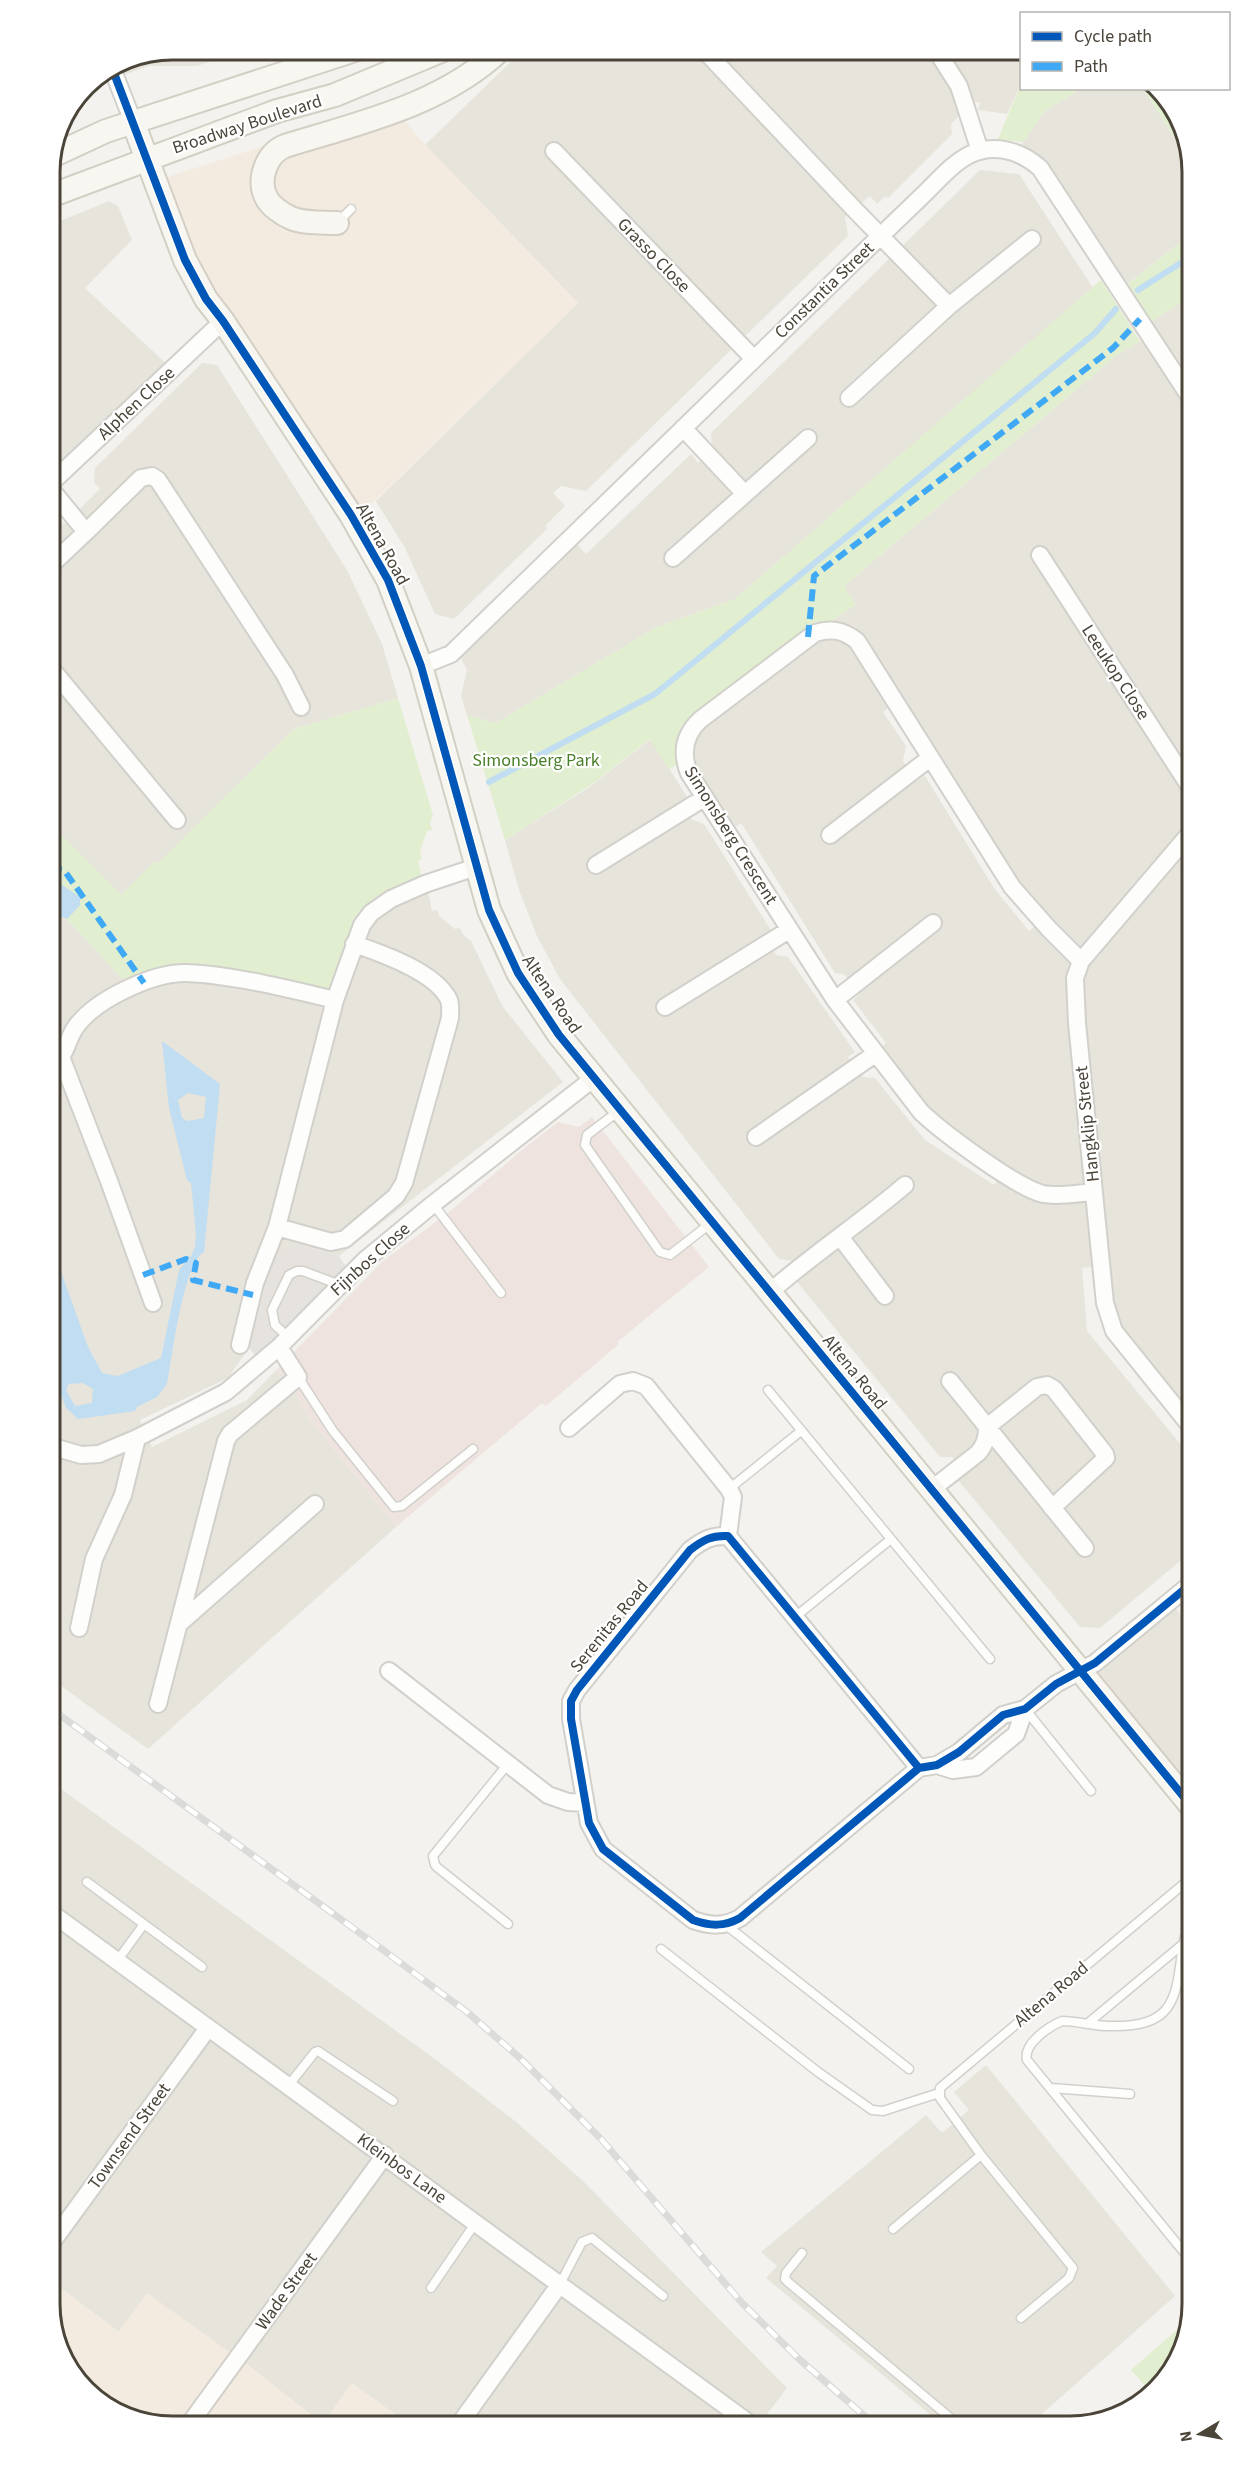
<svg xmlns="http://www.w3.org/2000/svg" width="1242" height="2476" viewBox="0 0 1242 2476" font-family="'Source Sans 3',sans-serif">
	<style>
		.residential { fill: #e7e4dc; fill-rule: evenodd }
		.commercial { fill: #f3ebdf }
		.medical { fill: #eee3df }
		.green { fill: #e1eecf }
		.parking { fill: #e6e3df }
		.water { fill: #c0ddf1; fill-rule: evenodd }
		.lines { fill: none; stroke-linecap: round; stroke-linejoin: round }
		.stream { stroke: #c0ddf1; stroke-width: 6 }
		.lane-casing { stroke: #d2d0cb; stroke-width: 11 }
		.street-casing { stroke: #d2d0cb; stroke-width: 20 }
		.secondary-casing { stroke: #d3cfc5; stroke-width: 26 }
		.lane { stroke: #fdfdfc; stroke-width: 8 }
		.street { stroke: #fdfdfc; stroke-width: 16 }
		.secondary { stroke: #f7f6f1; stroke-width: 22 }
		.rail-casing { stroke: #dbdbda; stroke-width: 7 }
		.rail { stroke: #fff; stroke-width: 4.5; stroke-dasharray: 14; stroke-linecap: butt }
		.quiet { stroke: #3fa9f5; stroke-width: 6; stroke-dasharray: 12 6; stroke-linecap: butt }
		.cycleway-casing { stroke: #fff; stroke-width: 11 }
		.cycleway { stroke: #0057b8; stroke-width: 8 }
		.labels { text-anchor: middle; stroke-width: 4.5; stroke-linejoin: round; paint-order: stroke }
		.street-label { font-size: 18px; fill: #4b4439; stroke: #fff }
		.park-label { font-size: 18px; fill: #4a7f2a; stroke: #fff }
		.rim { fill: none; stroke: #4b4439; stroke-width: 3 }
	</style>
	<rect width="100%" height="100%" fill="#f4f2ee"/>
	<!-- residential -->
	<path class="residential" d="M172,50H246L197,66H149L91,86L76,99L86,85L126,59Z
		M523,50H1021V84L1007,114L978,110L980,102H974L951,124L952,134L888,198L886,196L877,204L870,196L845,217L848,236L586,491L561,486L553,493L565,506L545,526L547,529L454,619L435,614L405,548L376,501L578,303L425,145Z
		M1080,89H1143L1190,162L1192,172V233L1121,289L1019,152L1023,142L1045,111Z
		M980,170L1019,174L1093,288L735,599L657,627L496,723L467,715L461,696L467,670L457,650L572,539L586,554L691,454L698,463L712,450L711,433Z
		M109,201L118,206L132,240L85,288L171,368L50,481V225Z
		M1192,296V1425L1122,1341L1102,1266L1082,1268L1087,1331L1192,1458V1554L1186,1556L1100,1628L1080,1627L958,1480L965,1473L952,1457H940L793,1277L797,1268L792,1261L779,1259L560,979L537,936L519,890L505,840L588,788L651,739L687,797L680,802L691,819L704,824L771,930L764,934L776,955L788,957L855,1052L848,1057L856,1068L863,1077L875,1078L925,1140L994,1185L1005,1172L937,1125L875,1052L886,1043L853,1000L859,994L844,974L835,973L741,823L727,834L688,774L685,741L831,629V621L856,605L844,586L1116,356L1140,341L1152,321ZM896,701L1042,920L1029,931L994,888L925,776L917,781L903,761L906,746L883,712Z
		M202,363L217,365L347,570L382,644L398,698L294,729L158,864L155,862L121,895L50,823V518H58L64,524L100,489L94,482L95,468Z
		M426,882L432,911L438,910L439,916L455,929L460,928L464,936L471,941L503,1007L563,1082L339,1256L295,1243L273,1258L249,1348L228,1378L140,1420L152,1447L247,1400L277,1369L299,1399L309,1418L396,1527L148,1749L50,1678V912L67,919L129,986L362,923Z
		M1170,1601L1187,1623L1192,1618V1805L1084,1674Z
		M50,1781L435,2059L515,2121L582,2180L787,2388L758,2426H489L469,2412L459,2426H411L352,2383L323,2424L249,2366L147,2294L119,2332L50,2280V2247L62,2231L50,2221Z
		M986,2065L1175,2296L1034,2421L1041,2426H944L766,2278L777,2266L761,2252L926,2115L942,2133L969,2110L954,2092Z"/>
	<!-- commercial -->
	<path class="commercial" d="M392,105L425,145L578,303L356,519L224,321L161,179Z
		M50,2280L119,2332L147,2293L249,2366L323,2424L352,2383L411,2426H165L98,2401L59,2350L50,2304Z"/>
	<!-- medical -->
	<path class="medical" d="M592,1117L709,1267L617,1342L619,1344L546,1406L542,1403L396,1527L309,1418L299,1399L277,1369L383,1261L449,1212L527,1146L558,1122L579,1127Z"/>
	<!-- green -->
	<path class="green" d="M1021,84L1022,88L1080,89L1045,111L1023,142L998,139Z
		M1143,89H1155L1183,126L1190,162Z
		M1192,233V296L1152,321L1128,284Z
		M1101,280L1140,341L1116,356L844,586L856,605L831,621L815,622L808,626L687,720C675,733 674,748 676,765L669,769L650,739L591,785L505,840L467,715L496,723L657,627L735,599Z
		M398,698L433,815L430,823L432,830L427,831L420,851L422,859L418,860L423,883L370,912L335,999L208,974L129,986L67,919L50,912V823L121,895L155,861L158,863L294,729Z
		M1187,2321L1172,2372L1149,2390L1131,2370Z"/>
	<!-- parking -->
	<path class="parking" d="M295,1243L339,1256L351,1274L261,1363L249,1348L273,1258L276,1254Z"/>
	<!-- water -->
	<path class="water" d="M50,856V877L80,897V905L67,919L50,912Z
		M162,1041L220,1084L204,1252C183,1263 172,1358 167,1384L157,1397L137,1407L135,1411L78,1419L66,1408L61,1395L50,1299V1241L88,1347L102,1373L118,1376L161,1358L179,1270L191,1256L195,1247L196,1235L191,1183L187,1180L169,1108ZM188,1093L206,1097L204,1118L188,1121L182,1118L178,1100ZM83,1383L93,1389L92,1403L75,1406L66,1390L69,1384Z"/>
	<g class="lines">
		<!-- stream -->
		<path class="stream" d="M1138,290L1192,256
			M489,782L655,694L1095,333L1116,309"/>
		<!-- lane casing -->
		<g class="lane-casing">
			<path id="lane" d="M338,222L351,209
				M620,1110L587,1135L585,1145L660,1252L670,1255L711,1223
				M433,1204L501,1293
				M288,1337L275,1325L272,1310L289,1275L297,1271H303L340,1285
				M298,1377L333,1431L394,1507L402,1506L473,1449
				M768,1390L990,1659
				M729,1489L801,1431
				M795,1617L891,1539
				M1025,1709L1091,1791
				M507,1765L433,1856L435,1865L438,1868L508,1924
				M87,1882L202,1967
				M726,1925L909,2069
				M661,1949L818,2072L872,2110L883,2111L939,2093
				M117,1961L144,1924
				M1087,2024L1183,1944
				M288,2086L315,2052L318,2051L393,2101
				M1051,2088L1130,2094
				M893,2229L981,2155
				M802,2253L786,2273L785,2279L788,2282L960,2426
				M1192,2262L1027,2060C1023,2044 1048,2027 1062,2021C1077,2021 1093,2026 1108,2026C1175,2028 1176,2000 1183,1944L1185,1937L1192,1931
				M560,2284L582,2242L592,2238L663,2296
				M431,2288L476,2222
				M1021,2318L1069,2278L1073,2268L981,2155L940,2098V2088L1192,1877"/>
		</g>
		<!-- street casing -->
		<g class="street-casing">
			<path id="street" d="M704,50L855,210L949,306
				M936,50L959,86L980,151
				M112,68L133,122
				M554,151L754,359
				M849,398L949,306L1032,239
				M683,428L745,494
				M50,484L223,321
				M86,532L141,478L152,476L158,480L285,675L301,707
				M1040,555L1192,790
				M673,558L808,438
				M50,566L86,532L50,488
				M421,666L451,654C576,533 699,413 823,292C855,260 888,229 921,197C936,183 950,165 969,155C993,143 1020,150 1040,168L1192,400
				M50,667L177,820
				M830,835L930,758
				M596,865L704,798
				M1081,961L1049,929L1012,887L857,641C843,630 831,628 815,633L700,720C684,735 681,753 689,773L835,1000L921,1112C942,1132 1017,1188 1043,1194C1058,1197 1078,1193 1094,1192
				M835,1000L933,923
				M665,1007L789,930
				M61,1057L109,1181L153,1303
				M50,1071C53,1067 58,1062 61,1057C67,1048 69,1037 75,1028C94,1000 153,972 187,973C233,975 290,989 335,1000
				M756,1137L875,1054
				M277,1227L331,1242L345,1239L396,1196L404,1183L450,1018C450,1012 451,1006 449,1000C436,972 381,953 354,944
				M841,1238L885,1296
				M770,1292C813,1254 862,1222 905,1185
				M240,1345L255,1283L277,1227L335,1000L362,925L371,913L391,899L425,884L476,867
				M950,1381L1085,1548
				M569,1428L620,1384L633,1381L646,1386L729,1489L733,1497L728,1536
				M1192,1428L1114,1331L1105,1303L1077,1023L1075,978L1081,961L1192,831
				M50,1446L81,1455L99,1454L137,1438L226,1392L279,1347L364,1261L433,1204L594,1078
				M932,1489L978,1453C985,1445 987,1438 987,1427L1037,1387L1047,1385L1054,1389L1105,1454L1106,1458L1052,1508
				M180,1623L315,1504
				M79,1628L94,1559L123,1495L137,1438
				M389,1671L548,1795L568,1802L585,1803
				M158,1704L226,1441L230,1434L298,1377L279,1347
				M937,1765L953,1770L976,1767L1016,1734L1025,1709
				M919,1768L740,1918C724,1927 710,1926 693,1920L603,1849L589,1823L571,1719V1701L577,1690L690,1550C703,1540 712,1535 728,1536L919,1768L937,1765L959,1752L1003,1715L1025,1709L1056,1684L1095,1663L1192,1583
				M50,1912L753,2426
				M50,2245L208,2028
				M188,2426L385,2155
				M458,2426L560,2284"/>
		</g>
		<!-- secondary casing -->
		<g class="secondary-casing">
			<path id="secondary" d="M133,122L185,260L206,299L223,321L351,515L388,580L421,666L489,910L518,973L559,1035L1192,1807
				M52,156L106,131L355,50
				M50,196L277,111L335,95L443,50
				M337,223C322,222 305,224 291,218C282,214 270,206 266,197C257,179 267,153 285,146C359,123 442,105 500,50"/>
		</g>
		<!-- lane -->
		<use href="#lane" class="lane"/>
		<!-- street -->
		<use href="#street" class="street"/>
		<!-- secondary -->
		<use href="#secondary" class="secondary"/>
		<!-- rail casing -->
		<g class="rail-casing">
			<path id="rail" d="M50,1708L379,1947L467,2012L520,2058L601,2139L742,2303L798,2358L876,2426"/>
		</g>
		<!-- rail -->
		<use href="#rail" class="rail"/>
		<!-- quiet -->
		<path class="quiet" d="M808,637L814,576L1113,348L1140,319
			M50,868L64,870L144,983
			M143,1275L186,1259L196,1263L193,1280L253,1295"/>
		<!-- cycleway casing -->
		<g class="cycleway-casing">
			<path id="cycleway" d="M112,68L185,260L206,299L223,321L351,515L388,580L421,666L489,910L518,973L559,1035L1192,1807
				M919,1768L740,1918C724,1927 710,1926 693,1920L603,1849L589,1823L571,1719V1701L577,1690L690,1550C703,1540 712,1535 728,1536L919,1768L937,1765L959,1752L1003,1715L1025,1709L1056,1684L1095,1663L1192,1583"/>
		</g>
		<!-- cycleway -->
		<use href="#cycleway" class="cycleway"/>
	</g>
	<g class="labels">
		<!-- street labels -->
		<g class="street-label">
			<text transform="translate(247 124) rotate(-18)" y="6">Broadway Boulevard</text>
			<text transform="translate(654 255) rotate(46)" y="6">Grasso Close</text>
			<text transform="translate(824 290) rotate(-44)" y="6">Constantia Street</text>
			<text transform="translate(136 403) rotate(-43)" y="6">Alphen Close</text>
			<text transform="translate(383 544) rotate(61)" y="6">Altena Road</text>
			<text transform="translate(1116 672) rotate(57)" y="6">Leeukop Close</text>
			<text transform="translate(731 835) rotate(58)" y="6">Simonsberg Crescent</text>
			<text transform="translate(552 994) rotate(56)" y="6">Altena Road</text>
			<text transform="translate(1087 1124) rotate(-96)" y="6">Hangklip Street</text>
			<text transform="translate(370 1259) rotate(-42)" y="6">Fijnbos Close</text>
			<text transform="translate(855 1372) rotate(51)" y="6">Altena Road</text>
			<text transform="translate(609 1626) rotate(-51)" y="6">Serenitas Road</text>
			<text transform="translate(1051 1994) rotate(-40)" y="6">Altena Road</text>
			<text transform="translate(129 2136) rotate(-54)" y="6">Townsend Street</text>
			<text transform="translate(402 2168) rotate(36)" y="6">Kleinbos Lane</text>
			<text transform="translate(286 2291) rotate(-54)" y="6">Wade Street</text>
		</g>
		<!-- park labels -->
		<g class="park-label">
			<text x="536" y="766">Simonsberg Park</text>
		</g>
	</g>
	<!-- crop -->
	<path d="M0 0H1242V2476H0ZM172 60H1070A112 112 0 0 1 1182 172V2304A112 112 0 0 1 1070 2416H172A112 112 0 0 1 60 2304V172A112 112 0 0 1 172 60Z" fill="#fff" fill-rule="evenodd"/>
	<path class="rim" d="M172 60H1070A112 112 0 0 1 1182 172V2304A112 112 0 0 1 1070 2416H172A112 112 0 0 1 60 2304V172A112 112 0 0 1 172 60Z"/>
	<!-- legend -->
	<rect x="1020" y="12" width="210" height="78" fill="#ffffff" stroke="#b7b4b0" stroke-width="1.5"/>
	<rect x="1032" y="32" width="30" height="9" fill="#0057b8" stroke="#b7b4b0" stroke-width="1.5"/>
	<text x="1074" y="42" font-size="18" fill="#4b4439">Cycle path</text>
	<rect x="1032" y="62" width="30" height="9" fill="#3fa9f5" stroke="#b7b4b0" stroke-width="1.5"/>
	<text x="1074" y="72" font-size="18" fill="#4b4439">Path</text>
	<!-- north arrow -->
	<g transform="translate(1200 2434) rotate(260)" stroke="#ffffff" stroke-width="4.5" paint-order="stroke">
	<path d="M0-4.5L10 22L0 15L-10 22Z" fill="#4b4439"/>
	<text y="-9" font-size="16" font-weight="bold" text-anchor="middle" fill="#4b4439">N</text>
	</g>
</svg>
